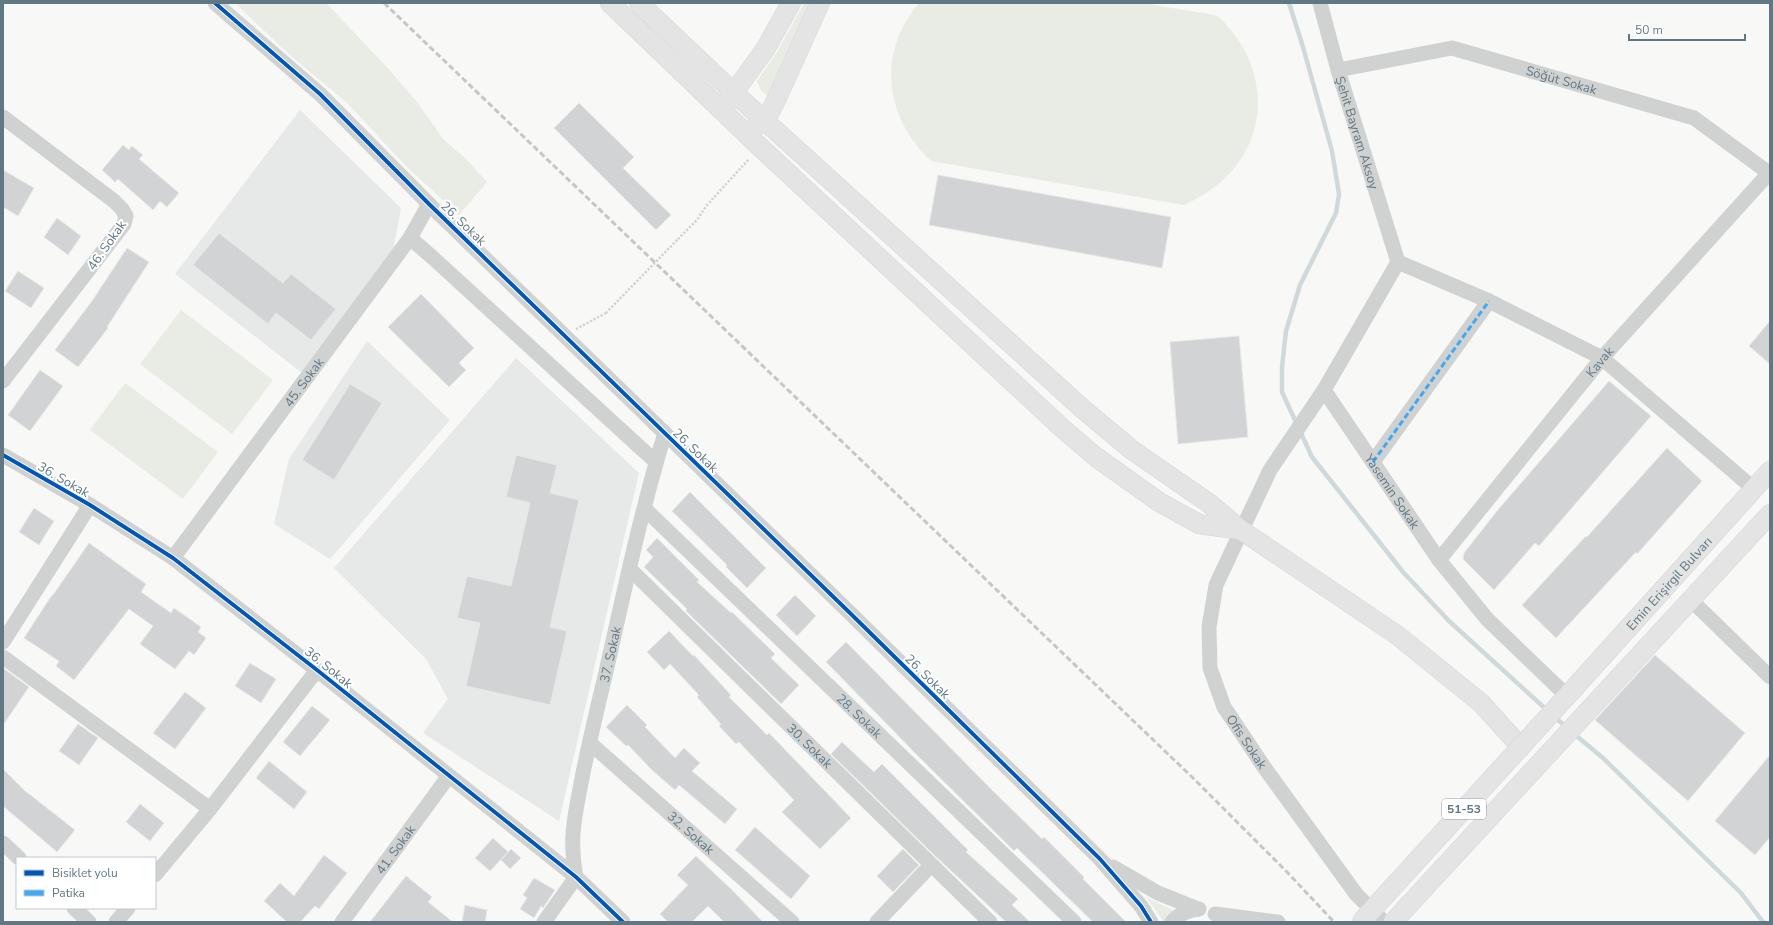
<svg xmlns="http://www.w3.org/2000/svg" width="1773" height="925" viewBox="0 0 1773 925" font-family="'Nunito Sans',sans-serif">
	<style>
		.built { fill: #e6e9e8 }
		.green { fill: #e8ece5 }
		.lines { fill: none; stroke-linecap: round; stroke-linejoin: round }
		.stream { stroke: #cfd9db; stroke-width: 4.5 }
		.building { fill: #d1d3d4; stroke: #e8e8e6 }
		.major-casing { stroke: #d5d6d6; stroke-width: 20 }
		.path { stroke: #cecfd0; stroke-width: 2.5; stroke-dasharray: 2 2; stroke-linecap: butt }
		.minor { stroke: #d0d2d2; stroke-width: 15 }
		.major { stroke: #e3e4e3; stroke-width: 19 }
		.rail { stroke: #c6c8c8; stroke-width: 3; stroke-dasharray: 6 3; stroke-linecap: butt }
		.major-bridge-casing { stroke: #d5d6d6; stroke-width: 20; stroke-linecap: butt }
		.path-bridge { stroke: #cecfd0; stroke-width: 2.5; stroke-dasharray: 2 2; stroke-linecap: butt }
		.major-bridge { stroke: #e3e4e3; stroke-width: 19 }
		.quiet { stroke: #3fa9f5; stroke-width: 3; stroke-dasharray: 6 3; stroke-linecap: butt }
		.cycleway-casing { stroke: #fff; stroke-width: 6 }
		.cycleway { stroke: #0057b8; stroke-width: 4 }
		.labels { text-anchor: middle; stroke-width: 4; stroke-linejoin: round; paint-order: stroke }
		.shield { fill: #fff; stroke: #90a0a9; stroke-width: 1 }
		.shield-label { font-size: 12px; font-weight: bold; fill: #617884 }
		.street-label { font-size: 13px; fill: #617884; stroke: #fff }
	</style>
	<rect width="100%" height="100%" fill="#f8f8f7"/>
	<!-- built -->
	<path class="built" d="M300,110L401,208L393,251L302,373L175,274Z
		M367,341L450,420L330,559L274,524L289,459Z
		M516,358L639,473L559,821L423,733L448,699L426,659L334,568Z"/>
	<!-- green -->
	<path class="green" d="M235,3H326L385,65L417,102L444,140L466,159L487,182L459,215L406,166L347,103L291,56Z
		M804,3H811L768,96L761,91L757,81L777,52Z
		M919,3C969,3 1020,3 1070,3C1094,3 1119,0 1142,3C1156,5 1170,8 1184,10C1193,12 1210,13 1217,16C1221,18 1225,23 1228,27C1250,51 1261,83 1257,116C1251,159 1222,188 1184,205L931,161C885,118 876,53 919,3Z
		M181,310L273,380L232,434L140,364Z
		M125,383L218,452L183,499L90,430Z
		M1146,897L1175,911L1167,922H1164Z"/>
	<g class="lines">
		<!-- stream -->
		<path class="stream" d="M1289,3L1303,47L1332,151L1339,194L1336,213L1300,285L1286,331L1282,367V392L1312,457L1403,572L1449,621L1548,711
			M1553,716L1568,728
			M1573,733L1603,758L1741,893L1763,922"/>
	</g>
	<!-- building -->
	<path class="building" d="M579,103L634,157L623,168L671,215L656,230L554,128Z
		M123,145L129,150L132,146L143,155L139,159L179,193L167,207L160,201L153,210L118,179L115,182L102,170Z
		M3,170L34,188L18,216L3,207Z
		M938,175L1171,217L1162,268L929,225Z
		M57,218L81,236L68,255L44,237Z
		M219,233L283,283L291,274L336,309L311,340L276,313L268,324L193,265Z
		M127,248L149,262L107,327L108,328L78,367L55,350L92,301Z
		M18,271L44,288L31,308L5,291Z
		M421,294L474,348L459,363L466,370L449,387L388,327Z
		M1770,321V364L1749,346Z
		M1239,336L1248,437L1178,444L1170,342Z
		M40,370L63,386L30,431L8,415Z
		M1609,381L1651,416L1539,546L1535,543L1494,590L1463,559L1464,553L1497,511Z
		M350,384L382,403L334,480L302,460Z
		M1667,448L1702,481L1637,554L1636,552L1556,638L1522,605L1586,536L1587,537Z
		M516,455L557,465L550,493L579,500L550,627L567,631L550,705L466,686L480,623L457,618L467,576L511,586L530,503L506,497Z
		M690,492L766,568L747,588L726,567L727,565L672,511Z
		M34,508L54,521L39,545L19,532Z
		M657,538L699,580L697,582L731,613L732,612L775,654L771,658L799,685L781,704L686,611L687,609L644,567L653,557L646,550Z
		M89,543L146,584L141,592L171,613L174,608L201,627L198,632L206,638L194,655L189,651L175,669L140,644L153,626L129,609L74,680L56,666L59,661L24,638L52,595H53Z
		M795,595L816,616L797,636L776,615Z
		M669,631L693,656L694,655L731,695L729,697L767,735L769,733L851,818L820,849L782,812L794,800L739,742L736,744L719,726L721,724L697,697L699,695L670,664L664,670L647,652Z
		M846,642L990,788L1042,839L1044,837L1084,877L1083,879L1126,922H1093L1017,848L1014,851L922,760L826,662Z
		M1655,655L1745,733L1688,801L1595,720Z
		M250,663L276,679L261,703L235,686Z
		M3,668L29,687L3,725Z
		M185,692L206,708L175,749L153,733Z
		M627,705L647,725L645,727L675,758L684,748L700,763L692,771L737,809L725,824L679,785L675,790L653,771L628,745L626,746L606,727Z
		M312,706L330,720L300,756L283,742Z
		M78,724L98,738L79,765L59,751Z
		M842,742L874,772L882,764L968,850L966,852L1018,899L1012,905L1030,922H1006L932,853L831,754Z
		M1770,755V837L1755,855L1715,821Z
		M269,761L307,792L294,809L256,778Z
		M3,769L24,790L75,830L57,852L3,806Z
		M140,804L164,823L150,841L126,822Z
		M755,827L810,876L791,899L735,850Z
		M493,838L508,852L490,871L475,858Z
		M511,849L521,858L510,869L501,860Z
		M903,849L919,865L893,892L877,876Z
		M324,855L347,873L319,909L315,906L300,922H287L264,901L280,883L294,896Z
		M696,856L732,890L763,922H724L708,906L692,922H668L660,914L688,885L677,875Z
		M406,876L432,897L428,902L453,922H370Z
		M534,878L555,890L543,908L541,906L534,918L520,909L527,898L523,895Z
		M465,905L487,910L485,922H462Z"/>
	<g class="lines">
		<!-- major casing -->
		<g class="major-casing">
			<g id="major">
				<path d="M610,3L760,147L1062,428L1096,457L1159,502L1199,524L1241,530"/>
				<path d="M639,3L733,92L1084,410L1132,450L1210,504L1241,530L1397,635L1481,703L1521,747"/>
				<path d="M727,102L766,48L791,3"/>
				<path d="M756,126L766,120L777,98L820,3"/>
				<path id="s12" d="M1567,696L1770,471"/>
				<path d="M1393,922L1770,514"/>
			</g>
		</g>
		<!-- path -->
		<path class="path" d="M678,239L697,220L707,205L749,159
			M576,329L606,313"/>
		<!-- minor -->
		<g class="minor">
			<path d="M215,3L320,94L429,204L851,614L1100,859L1141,906L1151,922"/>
			<path id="s1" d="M1320,3L1338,70L1398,262"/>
			<path id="s2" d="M1338,70L1452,48L1694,118L1769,173"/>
			<path d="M3,117L114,201L122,209L126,216L124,224L3,381"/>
			<path d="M410,238L432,257L656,462"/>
			<path id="s3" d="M1398,262L1324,390L1439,560L1487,619L1567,696"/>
			<path d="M1398,262L1489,301L1602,358L1754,489"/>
			<path id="s4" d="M1324,390L1270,470L1216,585L1209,627L1210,668L1224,707L1264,767L1356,894L1384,922"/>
			<path d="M3,455L90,505L173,558L317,670L576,877L623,922"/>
			<path d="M1373,462L1489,301"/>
			<path id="s5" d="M645,509L1074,922"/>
			<path id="s6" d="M173,558L410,238L429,204"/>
			<path id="s7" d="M1439,560L1602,358L1770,172"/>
			<path id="s8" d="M630,569L990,922"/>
			<path d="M1691,600L1770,677"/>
			<path d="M3,642L90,505"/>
			<path d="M3,657L210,809"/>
			<path id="s9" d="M590,743L792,922"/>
			<path d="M3,843L19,858"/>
			<path d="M1113,867L1158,893L1198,909"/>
			<path d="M155,875L210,809L317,670"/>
			<path d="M74,908L89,922"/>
			<path d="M1215,914L1278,922"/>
			<path d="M116,922L128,908"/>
			<path id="s10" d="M342,922L448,777"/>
			<path id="s11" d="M544,922L576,877C568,838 576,811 583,773C590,739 598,705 606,672C624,592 641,511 665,433"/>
			<path d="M877,922L931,865"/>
			<path d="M1172,922C1179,914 1188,910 1199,909"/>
		</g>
		<!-- major -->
		<use href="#major" class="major"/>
		<!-- rail -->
		<path class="rail" d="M384,3L1192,777L1287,872L1334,922"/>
		<!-- major-bridge casing -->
		<g class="major-bridge-casing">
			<path id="major-bridge" d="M1361,922L1567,696"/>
		</g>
		<!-- path-bridge -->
		<path class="path-bridge" d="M606,313L678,239"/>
		<!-- major-bridge -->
		<use href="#major-bridge" class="major-bridge"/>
		<!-- quiet -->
		<path class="quiet" d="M1373,462L1489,301"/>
		<!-- cycleway casing -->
		<g class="cycleway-casing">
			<path id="cycleway" d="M215,3L320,94L429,204L851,614L1100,859L1141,906L1151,922
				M3,455L90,505L173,558L317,670L576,877L623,922"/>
		</g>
		<!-- cycleway -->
		<use href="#cycleway" class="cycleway"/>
	</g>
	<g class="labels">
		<!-- shield labels -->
		<rect class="shield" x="1442" y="799" width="44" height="20" rx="3"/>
		<g class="shield-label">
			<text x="1464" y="813">51-53</text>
		</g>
		<!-- street labels -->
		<g class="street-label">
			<text dy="5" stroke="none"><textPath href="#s2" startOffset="230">Söğüt Sokak</textPath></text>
			<text dy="5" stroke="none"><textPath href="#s1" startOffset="135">Şehit Bayram Aksoy</textPath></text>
			<text transform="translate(464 223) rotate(44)" y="5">26. Sokak</text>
			<text transform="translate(106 245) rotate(-55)" y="5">46. Sokak</text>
			<text dy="5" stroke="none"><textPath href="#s7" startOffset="255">Kavak</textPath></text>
			<text dy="5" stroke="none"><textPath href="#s6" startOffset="219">45. Sokak</textPath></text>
			<text transform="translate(696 450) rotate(44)" y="5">26. Sokak</text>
			<text transform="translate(64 479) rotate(30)" y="5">36. Sokak</text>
			<text dy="5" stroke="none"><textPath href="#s3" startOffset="270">Yasemin Sokak</textPath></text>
			<text dy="5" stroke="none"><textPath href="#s12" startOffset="152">Emin Erişirgil Bulvarı</textPath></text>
			<text dy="5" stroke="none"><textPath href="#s11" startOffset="282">37. Sokak</textPath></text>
			<text transform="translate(329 667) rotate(39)" y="5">36. Sokak</text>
			<text transform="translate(928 676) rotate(45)" y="5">26. Sokak</text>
			<text dy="5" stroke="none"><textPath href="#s5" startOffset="298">28. Sokak</textPath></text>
			<text dy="5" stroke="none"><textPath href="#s4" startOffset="390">Ofis Sokak</textPath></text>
			<text dy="5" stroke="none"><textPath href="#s8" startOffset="252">30. Sokak</textPath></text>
			<text dy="5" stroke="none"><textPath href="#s9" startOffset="135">32. Sokak</textPath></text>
			<text dy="5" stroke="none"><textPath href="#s10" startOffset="90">41. Sokak</textPath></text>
		</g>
	</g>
	<!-- border -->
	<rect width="1773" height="925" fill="none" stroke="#617884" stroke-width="8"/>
	<!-- legend -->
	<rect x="16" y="857" width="140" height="52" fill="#ffffff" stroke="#c0c9ce"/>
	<rect x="24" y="870" width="20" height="6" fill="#0057b8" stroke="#c0c9ce"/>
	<text x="52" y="877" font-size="12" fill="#617884">Bisiklet yolu</text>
	<rect x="24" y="890" width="20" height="6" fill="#3fa9f5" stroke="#c0c9ce"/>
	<text x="52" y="897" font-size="12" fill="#617884">Patika</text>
	<!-- scale -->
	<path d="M1629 34v6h116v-6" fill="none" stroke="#617884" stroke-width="2"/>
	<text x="1635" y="34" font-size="12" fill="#617884" stroke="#ffffff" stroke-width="3" paint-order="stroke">50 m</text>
</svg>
